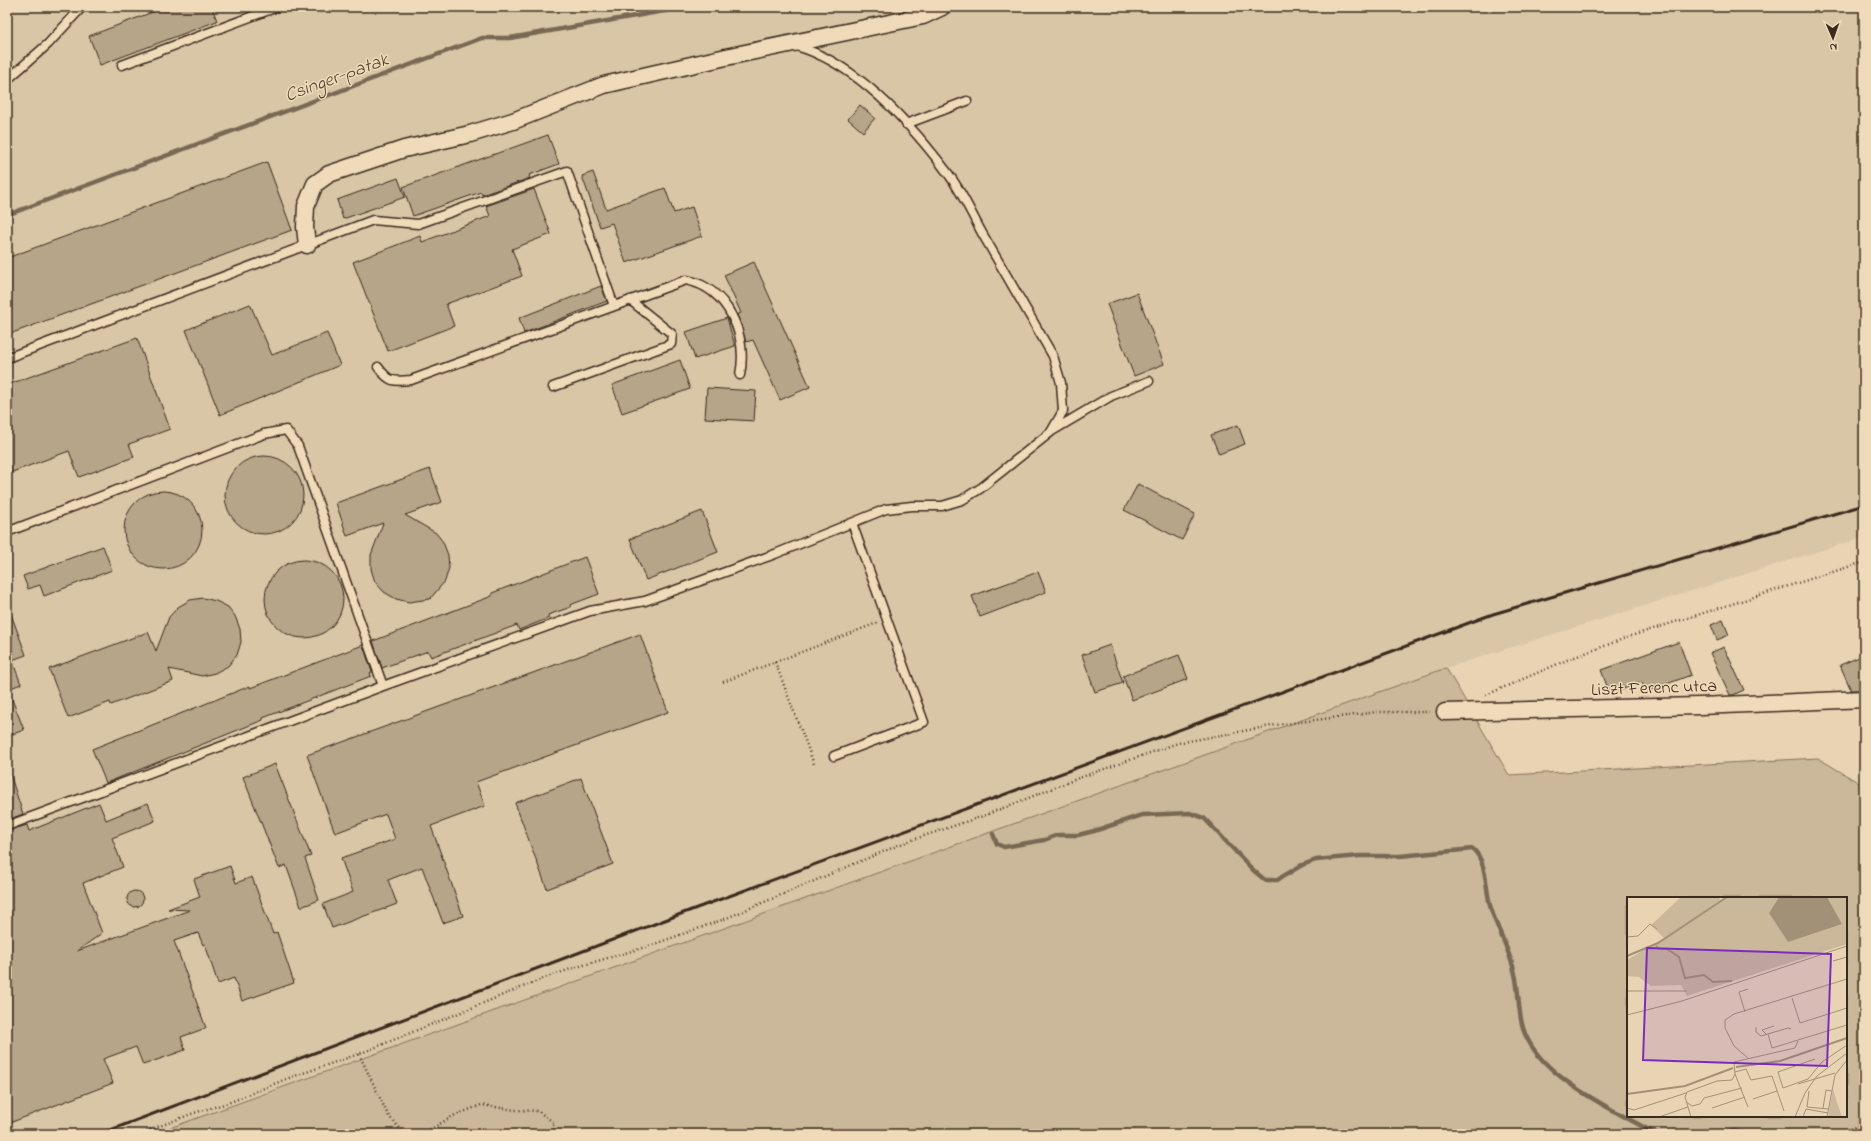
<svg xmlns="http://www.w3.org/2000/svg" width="1871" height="1141" viewBox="0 0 1871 1141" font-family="'Indie Flower',sans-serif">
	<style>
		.built { fill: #d9c6a6 }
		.green { fill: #cbb89a; stroke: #83715c; fill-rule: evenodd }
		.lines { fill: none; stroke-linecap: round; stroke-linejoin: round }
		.stream { stroke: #796853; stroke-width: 4.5 }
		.building { fill: #b7a589; stroke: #3b2a1e }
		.service-casing { stroke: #3b2a1e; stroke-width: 11 }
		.minor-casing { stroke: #3b2a1e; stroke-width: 19 }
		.path { stroke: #3b2a1e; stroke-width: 2.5; stroke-dasharray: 1 3; stroke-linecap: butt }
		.service { stroke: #efdbb9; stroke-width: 8 }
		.minor { stroke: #efdbb9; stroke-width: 16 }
		.rail { stroke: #3b2a1e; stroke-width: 3 }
		.labels { text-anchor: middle; stroke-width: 3; stroke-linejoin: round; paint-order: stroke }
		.street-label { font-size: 18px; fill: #3b2a1e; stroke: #efdbb9 }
		.water-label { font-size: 19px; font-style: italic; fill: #554434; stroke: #efdbb9 }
		.inset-river { fill: none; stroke: #a39177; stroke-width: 2 }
		.inset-road { fill: none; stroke: #a39077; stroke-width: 1 }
		.view { fill: #7b2cbf; fill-opacity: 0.15; stroke: #7b2cbf; stroke-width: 2 }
		.inset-edge { fill: none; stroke: #3b2a1e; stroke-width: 2 }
	</style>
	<rect width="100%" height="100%" fill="#e8d4b3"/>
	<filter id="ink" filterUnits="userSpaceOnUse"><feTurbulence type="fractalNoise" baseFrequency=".025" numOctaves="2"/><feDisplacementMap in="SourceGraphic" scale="8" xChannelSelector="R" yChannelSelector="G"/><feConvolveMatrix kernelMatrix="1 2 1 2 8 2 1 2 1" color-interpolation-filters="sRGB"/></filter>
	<g filter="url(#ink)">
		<!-- built -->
		<path class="built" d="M7,7H1864V537L1446,668L153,1134H7Z"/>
		<!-- green -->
		<path class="green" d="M1446,668L1509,775L1818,758L1864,786V1134H153ZM1628,898H1846V1116H1628Z"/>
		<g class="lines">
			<!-- stream -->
			<path class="stream" d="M7,215L482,38H510L687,7
				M993,834L997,844L1004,847L1044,840L1058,835H1078L1094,831L1142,815L1190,813L1204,818L1253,870L1265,880H1277L1302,865L1316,860L1359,856H1400L1473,849C1488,863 1485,890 1491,909C1498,931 1510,951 1515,974C1520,995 1517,1020 1528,1040C1550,1082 1616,1111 1656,1134
				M1723,1134L1734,1131L1748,1134"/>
		</g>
		<!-- building -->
		<path class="building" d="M166,7H212L217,21L100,65L89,36Z
			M860,105L875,118L863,132L848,119Z
			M548,135L559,164L529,175L530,178L482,195L481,192L413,216L403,187Z
			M267,162L292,230L7,335V258Z
			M593,172L606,209L665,188L674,213L692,207L702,236L626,263L612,223L600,227L582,176Z
			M398,178L405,197L343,219L337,200Z
			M534,189L551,234L512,249L522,276L446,304L454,326L388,351L353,262L420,236L422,242L490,216L486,206Z
			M754,262L810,387L780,400L753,340L746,342L737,315L741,313L724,275Z
			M601,286L607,301L524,333L519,318Z
			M1137,293L1164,364L1134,376L1107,304Z
			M250,304L272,355L327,333L340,365L220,415L186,330Z
			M727,318L735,346L695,359L686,332Z
			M137,338L170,429L129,444L134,457L79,477L69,451L7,474V385Z
			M680,360L690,389L622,413L612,385Z
			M707,388L756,391L754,421L705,418Z
			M1238,425L1245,444L1219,454L1211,435Z
			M225 495a39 39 0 1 1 78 0a39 39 0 1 1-78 0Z
			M430,469L442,502L405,515L436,533L443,542L448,555L449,568L445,581L430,599L409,602L396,599L384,592L375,582L371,569V555L383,523L347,536L336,503Z
			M1138,484L1195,514L1182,540L1124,510Z
			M124 530a39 39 0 1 1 78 0a39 39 0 1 1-78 0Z
			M702,511L718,552L646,580L630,539Z
			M103,546L112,570L44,596L40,585L28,589L23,576Z
			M585,557L599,594L570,605L571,607L548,615L549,618L519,630L517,625L431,657L428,651L382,668L373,641L492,596V593Z
			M265 599a39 39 0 1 1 78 0a39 39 0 1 1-78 0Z
			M1038,572L1046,592L980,617L972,596Z
			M203,598L216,601L228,607L235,616L240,629L241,642L237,655L228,666L215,673L202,676L169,669L173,681L111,705L110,702L68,718L49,669L148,632L156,651L169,617L178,607L190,600Z
			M8,606L26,655L12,660L21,684L8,689L24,730L7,736Z
			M1723,620L1729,635L1717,640L1711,625Z
			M640,634L668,712L476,782L485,806L431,826L463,916L443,923L422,867L388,880L397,904L332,928L323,904L353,892L341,858L395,839L386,814L335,833L307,755Z
			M1679,642L1691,675L1645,692L1642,682L1610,694L1601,670Z
			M363,645L372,672L370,673L371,676L263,718V720L106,783L92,749L250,686V688Z
			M1110,645L1123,683L1095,692L1082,655Z
			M1724,647L1744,690L1733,695H1730L1710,653Z
			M1179,655L1188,679L1132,700L1123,676Z
			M1864,655V690H1851L1840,665Z
			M275,764L311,856L305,858L319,900L301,907L286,865L279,868L243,777Z
			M9,771L23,814L7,820V772Z
			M581,778L613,864L547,889L515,803Z
			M99,803L106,820L148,803L155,821L112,838L123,867L83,883L102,933L77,951L190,910L168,909L200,897L194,879L230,866L236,883L252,877L273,934L277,932L294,983L242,1001L234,978L218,984L205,944L203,945L198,933L174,941L206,1028L181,1037L185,1050L143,1065L136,1047L103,1059L113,1083L7,1124V831L27,825L29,831Z
			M127 899a8 8 0 1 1 16 0a8 8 0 1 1-16 0Z"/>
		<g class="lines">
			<!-- service casing -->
			<g class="service-casing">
				<path id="service" d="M122,65L277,7
					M7,80L48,44L82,7
					M906,124L967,101
					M7,358L373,220L418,224L567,171L614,306
					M378,367C389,382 393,382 411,380L686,280C728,288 748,335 740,375
					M553,387L671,344L672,334L630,300
					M1052,431L1111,396L1149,381
					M7,532L264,434L286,430L298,446L383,686
					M834,756L924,722L852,523
					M7,826L383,686L590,611L645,601L775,554L886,509L912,506H942L962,500L981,488L1051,432L1063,411L1061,383L1053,356C1029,315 1006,274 982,233C971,213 961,190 947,172C910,123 856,63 796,46"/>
			</g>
			<!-- minor casing -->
			<g class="minor-casing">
				<path id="minor" d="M307,245L305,227L306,206L315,184L329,174L404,149L470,134L513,121L604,85L726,57L923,16L942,7
					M1445,712L1700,706L1864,699"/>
			</g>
			<!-- path -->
			<path class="path" d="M775,662L814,764
				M723,682L877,623
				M1486,695L1567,660L1631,636L1864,562
				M359,1054L388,1115L402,1131L419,1134
				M139,1134L194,1113L228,1103L286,1079L359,1054L547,977L577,967L649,946L722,920L906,842L983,816L1076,779L1178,743L1276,725L1324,719L1377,712H1430
				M423,1134L453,1116L481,1105L515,1110L538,1111L553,1122L554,1134
				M1839,1134L1864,1123"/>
			<!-- service -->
			<use href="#service" class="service"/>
			<!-- minor -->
			<use href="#minor" class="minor"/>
			<!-- rail -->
			<path class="rail" d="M100,1134L694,909L1493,614L1864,505"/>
		</g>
	</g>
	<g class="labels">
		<!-- street labels -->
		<g class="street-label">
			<text transform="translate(1654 687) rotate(-2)" y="6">Liszt Ferenc utca</text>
		</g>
		<!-- water labels -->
		<g class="water-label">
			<text transform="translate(336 76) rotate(-20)" y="7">Csinger-patak</text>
		</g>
	</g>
	<!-- overview -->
	<g transform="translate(1627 897)">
		<rect width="220" height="220" fill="#e8d4b3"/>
		<path d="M54,0H92L93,3L98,0H152L142,16L214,27L200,0H220V47L60,99L54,88L24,89L12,80L0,79V63L37,41L24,28ZM206,192L209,202L215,220H201Z" fill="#cbb89a"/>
		<path d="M152,0H200L215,27L161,45L142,16Z" fill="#a39177"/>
		<path class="inset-river" d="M29,49L32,52H40L52,60L58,81L77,78L86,85L105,84M0,59L31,46L100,0M109,170L153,164L220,141M0,197L58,189L106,171"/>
		<path class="inset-road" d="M0,40L11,39L23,27L30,32M206,64L220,60M0,94H60M165,101L173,126L220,111M118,115L112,95L121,92M0,118L55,104L220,49M129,130V135L134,139L161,131L164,132M139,137L135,133L147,129M141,137L145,151L220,128M122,162L107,149L98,131V123L107,117L220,82M188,162L151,175L156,191L181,182L195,165L220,148M108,175L119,172L124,183L145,179L157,214M108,177L121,210M171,187L208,176M182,194L180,210L201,212M126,202L150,194M59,205L65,209L73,207L77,201L115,191M0,211L7,213L59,196M85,211L118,200M196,211L199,193L205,194M32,220L61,210M64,220L58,200L60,195L90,184L105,183L108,177L107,165L168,151L171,144M168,220L178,196L190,179L220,156M176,220L179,212L201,216M200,220L208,178L220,163"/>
		<path class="view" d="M20,51L204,57L200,169L16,163Z"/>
		<rect width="220" height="220" class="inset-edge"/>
	</g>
	<!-- margin -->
	<rect width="1871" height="1141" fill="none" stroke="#efdbb9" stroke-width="24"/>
	<rect x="12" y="12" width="1847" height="1117" fill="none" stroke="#3b2a1e" stroke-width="1.5" filter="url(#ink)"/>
	<!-- north arrow -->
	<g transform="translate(1833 38) rotate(178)" stroke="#efdbb9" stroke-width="3" paint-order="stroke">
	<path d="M0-3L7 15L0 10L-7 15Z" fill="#3b2a1e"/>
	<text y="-6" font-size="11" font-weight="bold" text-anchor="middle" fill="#3b2a1e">N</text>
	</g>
</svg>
